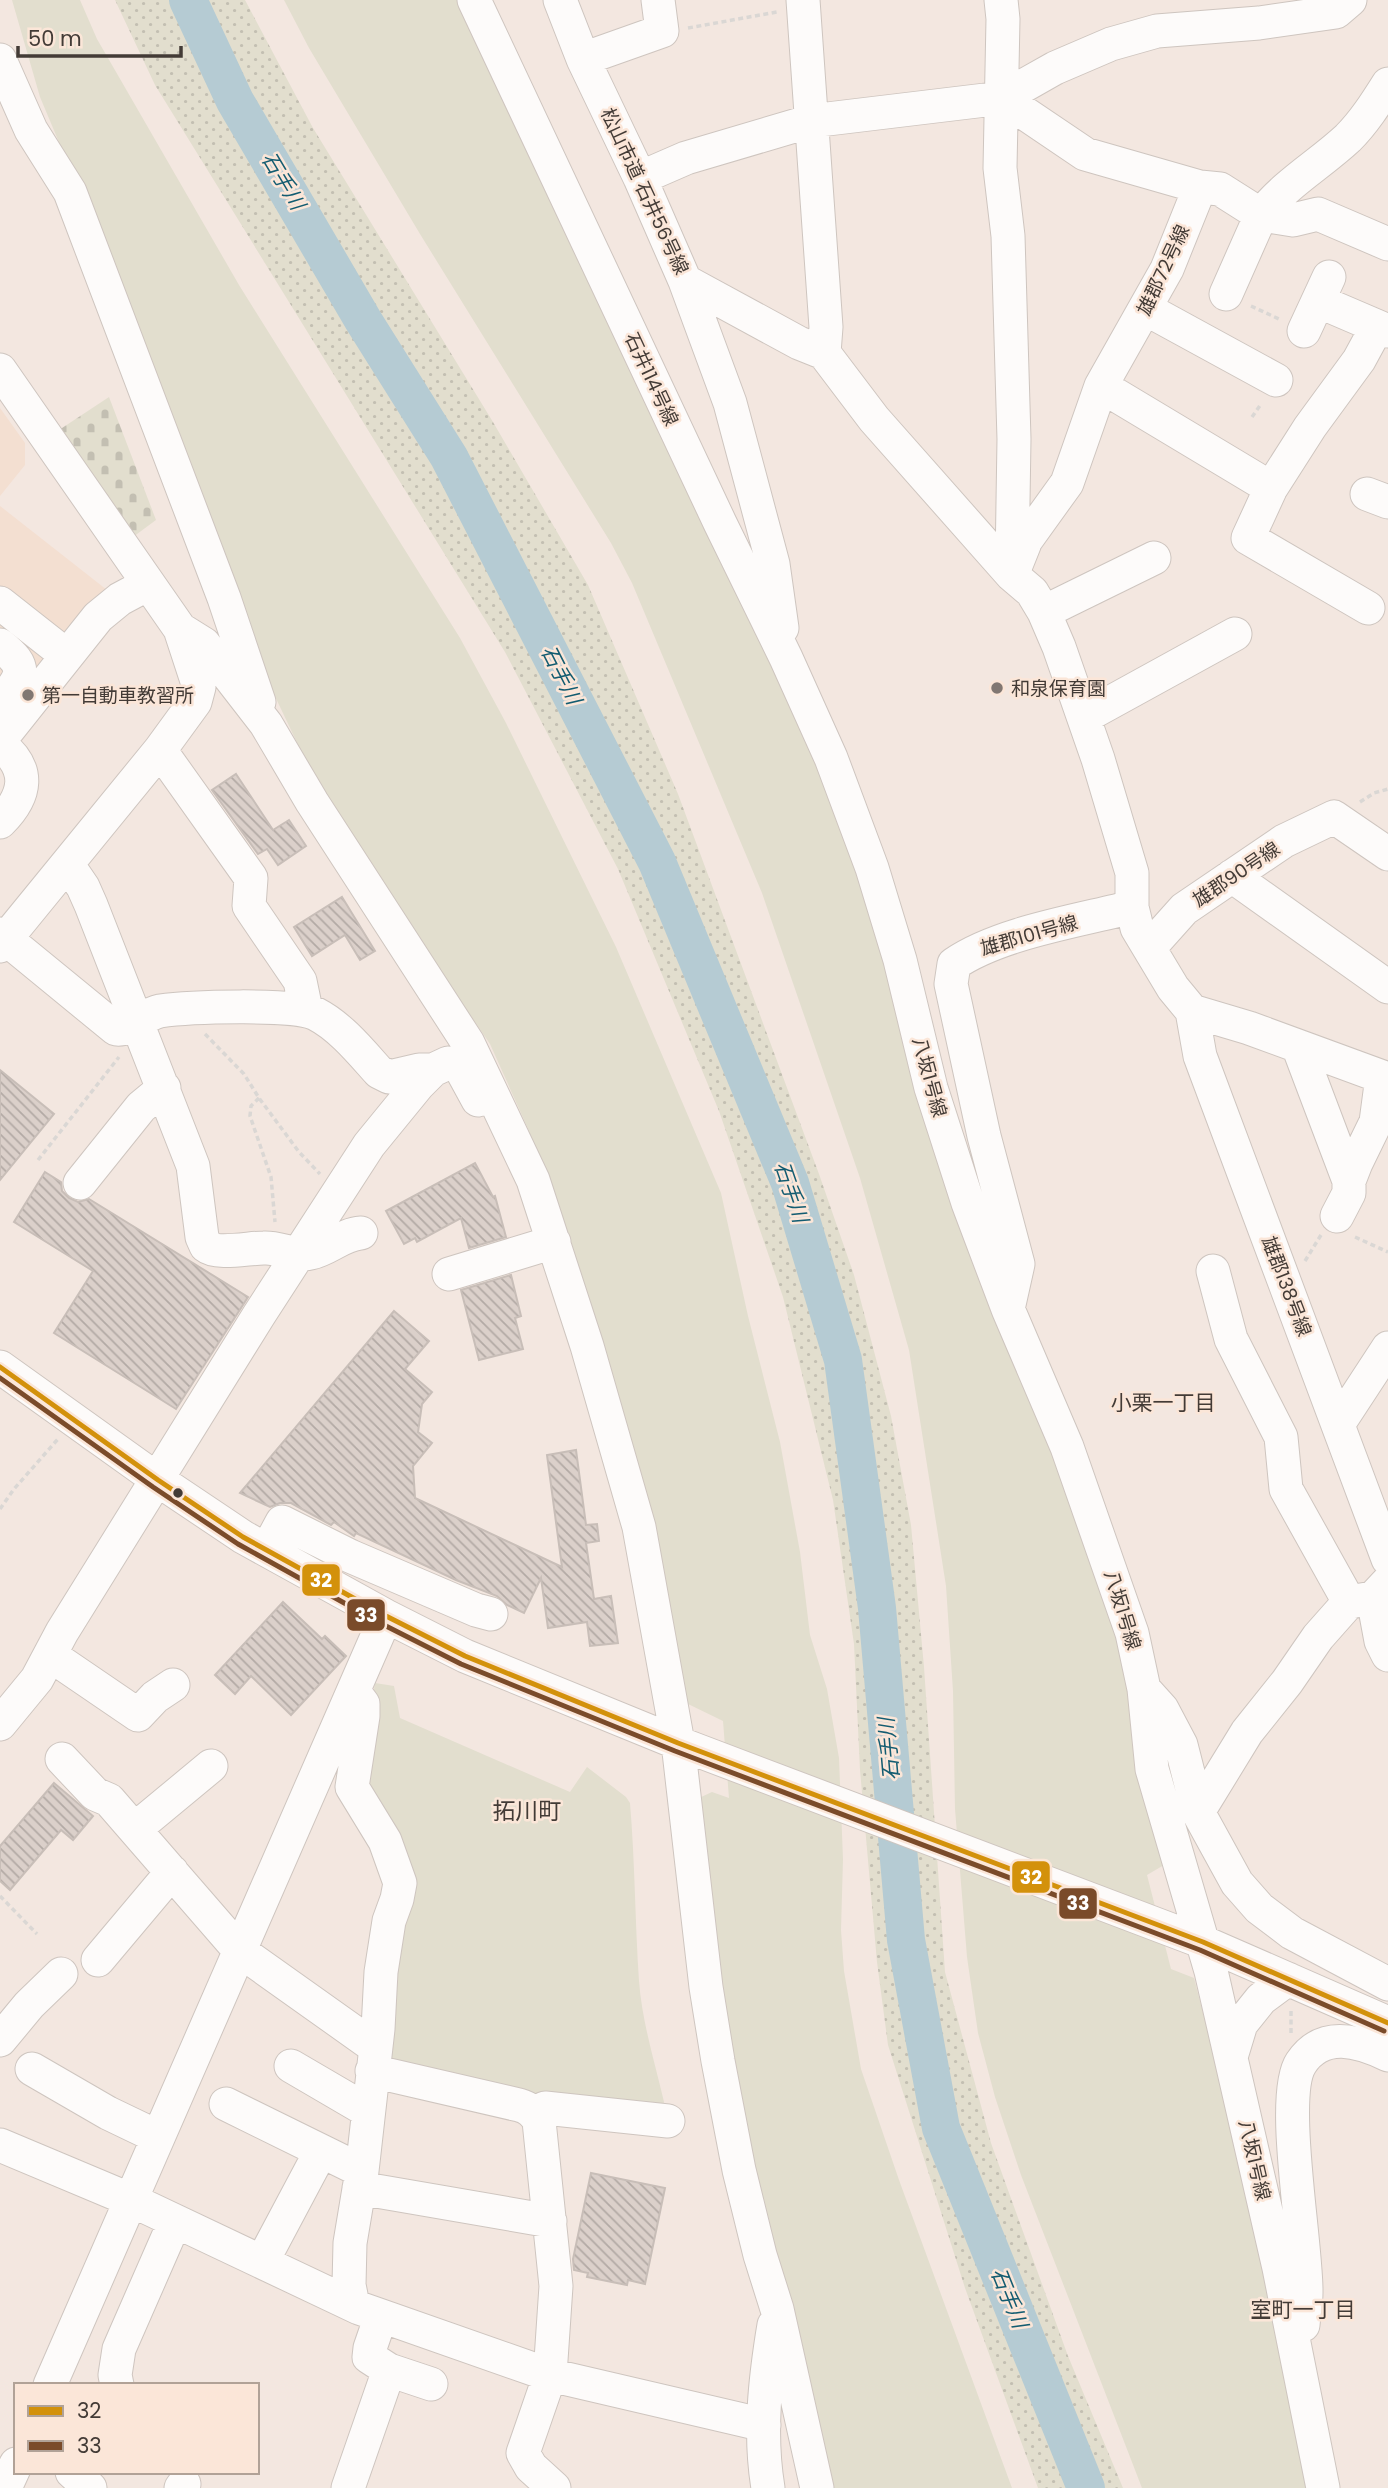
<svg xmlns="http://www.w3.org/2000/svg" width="1388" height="2488" viewBox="0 0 1388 2488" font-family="Poppins,'Noto Sans JP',sans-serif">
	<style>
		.built { fill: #f3dfd1 }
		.grass { fill: url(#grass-dots) }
		.cemetery { fill: url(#cemetery-stones) }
		.park { fill: #e2dece }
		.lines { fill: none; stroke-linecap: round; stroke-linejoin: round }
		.river { stroke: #b5cbd3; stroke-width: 38 }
		.building { fill: url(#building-back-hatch); stroke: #c8beb8; stroke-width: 2 }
		.minor-casing { stroke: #cec5bf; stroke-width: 35 }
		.path { stroke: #dad7d4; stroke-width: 3.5; stroke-dasharray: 5 3.5; stroke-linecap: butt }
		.minor { stroke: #fdfbfa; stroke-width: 33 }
		.bus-1-casing { stroke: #fbe6d8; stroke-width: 10 }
		.bus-2-casing { stroke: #fbe6d8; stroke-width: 10 }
		.bus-1 { stroke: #d3910b; stroke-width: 5 }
		.bus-2 { stroke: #7a4b2a; stroke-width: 5 }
		.poi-dot { fill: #817772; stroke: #fbe6d8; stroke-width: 2.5 }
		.bus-dot { fill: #433b36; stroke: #fbe6d8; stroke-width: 2.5 }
		.labels { text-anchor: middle; stroke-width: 5; stroke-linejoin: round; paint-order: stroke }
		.street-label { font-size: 19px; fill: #433b36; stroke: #fbe6d8 }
		.poi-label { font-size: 19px; fill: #433b36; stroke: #fbe6d8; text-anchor: start }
		.water-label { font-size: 21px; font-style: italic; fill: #135c71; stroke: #fbe6d8 }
		.neighbourhood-label { font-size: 21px; fill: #433b36; stroke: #fbe6d8 }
		.quarter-label { font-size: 23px; fill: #433b36; stroke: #fbe6d8 }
		.line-badge { stroke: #fbe6d8; stroke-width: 2.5 }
		.badge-label { font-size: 19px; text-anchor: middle; font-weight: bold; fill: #fff }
	</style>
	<defs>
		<pattern id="grass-dots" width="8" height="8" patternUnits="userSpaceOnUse" patternTransform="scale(1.75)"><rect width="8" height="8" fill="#e2dece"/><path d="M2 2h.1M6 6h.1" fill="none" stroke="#c3bfb2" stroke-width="1.8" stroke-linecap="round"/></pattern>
		<pattern id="cemetery-stones" width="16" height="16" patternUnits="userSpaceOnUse" patternTransform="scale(1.75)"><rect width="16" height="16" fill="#e2dece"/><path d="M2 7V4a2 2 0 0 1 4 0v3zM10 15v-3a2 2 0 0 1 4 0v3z" fill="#c3bfb2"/></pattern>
		<pattern id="building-back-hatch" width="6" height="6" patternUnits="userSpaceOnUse" patternTransform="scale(1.75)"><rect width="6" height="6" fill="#dbd0ca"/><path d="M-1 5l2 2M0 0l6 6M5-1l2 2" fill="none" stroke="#b3aaa5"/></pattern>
	</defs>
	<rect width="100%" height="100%" fill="#f3e7e0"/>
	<!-- built -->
	<path class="built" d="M0,408L25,443V465L0,496Z
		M0,506L107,590L112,627L0,764Z"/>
	<!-- grass -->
	<path class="grass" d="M115,0H245L313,128L493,422L588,585L678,794L819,1174L854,1275L891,1416L911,1525L924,1667L945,1972L991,2143L1068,2356L1123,2488H1038L965,2288L888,2045L877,1962L860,1770L854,1644L833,1500L783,1297L719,1111L618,869L505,652L155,85Z"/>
	<!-- cemetery -->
	<path class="cemetery" d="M109,397L156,520L133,537L56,432Z"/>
	<!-- park -->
	<path class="park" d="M12,0H80L97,39L239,285L460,638L506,723L616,947L721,1193L748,1316L780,1442L800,1552L810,1635L827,1689L839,1758L843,1859L841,1930L844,1971L861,2069L899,2180L1012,2488H827L730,2058L699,1798L712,1792L729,1798L723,1721L686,1703L650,1505L637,1488L570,1245L529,1131L490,1044L411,928L311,772L261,667L66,159L40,97Z
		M284,0H460L827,781L1124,1659L1134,1754L1164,1865L1147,1875L1171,1969L1194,1978L1246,2179L1306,2488H1142L1021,2175L995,2097L978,2033L967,1957L955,1809L953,1691L946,1586L909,1350L860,1178L762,893L632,583L611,543L420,234L309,48Z
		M375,1683L394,1686L400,1718L570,1792L587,1767L626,1797L630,1803C635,1862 635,1921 639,1981C642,2022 655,2063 664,2102L662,2108L548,2103L385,2062L397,1928L361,1771Z"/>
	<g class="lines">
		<!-- river -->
		<path class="river" d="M188,0L235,101L363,320L449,457L657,862L790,1183L843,1360L877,1608L906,1940L941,2128L1086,2488"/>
	</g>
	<!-- building -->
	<path class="building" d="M236,774L273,830L289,820L306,846L278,865L267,849L258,854L212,790Z
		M342,897L375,951L360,960L345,935L312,956L294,927Z
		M0,1070L54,1114L0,1180Z
		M475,1163L493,1197L495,1196L506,1237L469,1248L461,1218L417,1242L415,1238L404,1244L386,1211Z
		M45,1172L61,1182L62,1191L69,1198L78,1202L89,1199L248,1297L176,1409L54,1333L93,1271L14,1222Z
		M511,1275L521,1316L515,1318L523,1349L479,1360L461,1290Z
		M394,1311L429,1341L405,1369L432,1392L422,1404L418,1432L432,1443L413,1466L415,1498L562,1567L547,1455L576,1450L586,1525L597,1524L599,1541L586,1543L594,1599L611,1596L618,1643L590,1646L587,1622L548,1628L541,1578L524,1613L507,1605L497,1596L456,1580L356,1533L354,1536L334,1522L331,1525L291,1503H280L270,1507L240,1493Z
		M283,1602L322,1639L325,1636L346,1656L291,1715L251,1676L235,1694L215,1675Z
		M54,1783L93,1816L73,1840L61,1830L10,1890L0,1881V1846Z
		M591,2173L665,2188L645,2284L628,2280L627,2285L587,2277L588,2273L574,2270L573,2259Z"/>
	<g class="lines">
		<!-- minor casing -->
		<g class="minor-casing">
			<path id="minor" d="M474,0L720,523L786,658L831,758L872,868L900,960L931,1088L968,1203L1008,1309L1067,1447L1132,1633L1144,1689L1152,1769L1211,1971L1279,2268L1323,2488
				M560,0L583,59L640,178L685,281L799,343L824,353L874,419L1012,575L1032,592L1044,612L1059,647L1098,759L1132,873V907
				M803,0L826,327L824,353
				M1001,0L1003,19L1000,168L1008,236L1014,439L1012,565
				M583,59L662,31L658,0
				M0,60L31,130L70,192L224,598L259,702
				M1002,98L1085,154L1200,187
				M640,178L686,158L811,121L1002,98L1055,68L1111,44L1157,31L1259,23L1336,12L1350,0
				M685,281L730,403L773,564L782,628
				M1226,294L1261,215L1293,220L1318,214L1388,244
				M1318,301L1388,331
				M1146,309L1276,380
				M1304,331L1329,277
				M0,370L180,629L199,687L195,702L160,750L0,946
				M1101,386L1271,488L1248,538L1368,608
				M1271,488L1310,427L1359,360L1377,327
				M1367,494L1388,502
				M1012,575L1026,540L1067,483L1101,386L1167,269L1200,187L1220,189L1261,215C1286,183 1319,165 1348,138C1364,122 1376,103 1388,84
				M0,603L66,655
				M1044,612L1154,558
				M180,629L204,644L266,724L312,802L468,1043L533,1180L587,1346L639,1527L678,1743L706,1987L718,2061L739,2170L760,2255L777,2309L817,2488
				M0,645C31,669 21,677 0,704
				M1084,717L1235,634
				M0,740L98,617L120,599L148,584
				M0,744C31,769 27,795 0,822
				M160,750L251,878L249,906L300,981L306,1010
				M68,865L83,887L91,905L193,1166L202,1237L206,1246C217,1255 248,1248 264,1248C279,1247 297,1257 311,1253C329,1249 343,1234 361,1233
				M1232,876L1388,987
				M0,934L116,1029C131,1031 144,1014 160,1011C187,1007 294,1003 316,1014C341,1027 361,1052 379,1072L389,1077L419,1070H433
				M1150,947L1184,909L1284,841L1334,817L1388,854
				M1192,1011L1200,1056L1388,1559
				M1298,1046L1349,1181
				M80,1183L141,1107L164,1088
				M1337,1216L1349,1193V1181L1356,1163L1376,1122L1382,1077
				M1213,1271L1231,1339L1281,1437L1286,1489L1349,1602
				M449,1274L554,1242
				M1008,1309L1018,1264L984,1136L951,984L954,964C999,933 1077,921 1132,907L1137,928L1173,988L1192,1011L1249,1028L1388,1079
				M0,1367L158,1480L243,1537L386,1616L465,1656L678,1743L1203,1942L1388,2023
				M1339,1423L1388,1348
				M267,1550L282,1522L350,1556L476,1610L491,1614
				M1388,1582L1373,1598L1381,1641L1388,1655
				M50,1655L138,1715L155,1697L173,1685
				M1144,1689L1162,1709L1181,1745L1198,1812L1237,1883L1259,1908L1292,1933L1388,1984
				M0,1724L37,1679L62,1632L259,1315L369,1145L418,1085L433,1070L448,1063L460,1067L478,1100
				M62,1759L95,1794L109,1800L240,1951L375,2047
				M1198,1812L1247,1732L1287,1682L1318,1637L1349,1602L1373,1598
				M135,1829L211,1766
				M98,1960L172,1872
				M0,2040L29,2005L61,1974
				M1231,2057L1241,2024L1261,1999L1288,1979
				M291,2066L368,2111
				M32,2069L108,2113L158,2137
				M372,2071L519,2105C529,2108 534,2112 539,2121L556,2286L550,2375L523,2453L531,2467L554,2488
				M226,2104L362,2171
				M535,2113L545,2108L668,2121
				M0,2145L131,2200L359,2308L550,2375L764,2425
				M359,2188L550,2221
				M262,2262L321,2151
				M353,2305L349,2285L350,2243L362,2171L378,2029L381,1972L389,1921L397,1899L400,1883L385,1841L352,1787L363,1716V1704L354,1692
				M381,2316L370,2348L369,2357L389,2370L431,2384
				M1303,2325C1304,2314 1306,2303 1306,2293C1307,2245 1279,2096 1301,2063C1323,2030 1359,2041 1388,2055
				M50,2385L386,1616
				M117,2385L115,2375L119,2349L175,2221
				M72,2472L90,2488
				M5,2488L16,2464
				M181,2488L184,2484
				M348,2488L389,2370
				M768,2488C759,2434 765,2379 774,2325"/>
		</g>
		<!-- path -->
		<path class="path" d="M688,28L777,12
			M1251,306L1279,319
			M1252,417L1261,404
			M1360,802L1374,793L1388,789
			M205,1034L244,1074L259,1098L299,1152L320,1174
			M259,1098L251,1106L250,1116L271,1177L275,1222
			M38,1160L119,1057
			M1355,1237L1388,1252
			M1305,1261L1321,1235
			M0,1509L14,1489L58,1439
			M0,1896L37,1934
			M1291,2011V2033"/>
		<!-- minor -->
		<use href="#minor" class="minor"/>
		<!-- bus-1 casing -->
		<g class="bus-1-casing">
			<path id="bus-1" d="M0,1367L158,1480L243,1537L386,1616L465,1656L678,1743L1203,1942L1388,2023"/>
		</g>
		<!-- bus-2 casing -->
		<g class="bus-2-casing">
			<path id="bus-2" d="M0,1378L153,1487L238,1544L382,1624L461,1664L675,1751L1200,1950L1384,2031"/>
		</g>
		<!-- bus-1 -->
		<use href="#bus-1" class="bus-1"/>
		<!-- bus-2 -->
		<use href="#bus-2" class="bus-2"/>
	</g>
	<!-- markers -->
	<g class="poi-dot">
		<circle cx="997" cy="688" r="7"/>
		<circle cx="28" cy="695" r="7"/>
	</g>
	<circle class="bus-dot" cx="178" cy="1493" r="6"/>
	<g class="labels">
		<!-- street labels -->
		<g class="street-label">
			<text transform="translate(645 191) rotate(65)" y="7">松山市道 石井56号線</text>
			<text transform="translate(1163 270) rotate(-65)" y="7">雄郡72号線</text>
			<text transform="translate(652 379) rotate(65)" y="7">石井114号線</text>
			<text transform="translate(1236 874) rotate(-34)" y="7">雄郡90号線</text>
			<text transform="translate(1029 935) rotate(-16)" y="7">雄郡101号線</text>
			<text transform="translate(930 1077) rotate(75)" y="7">八坂1号線</text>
			<text transform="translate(1287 1286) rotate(69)" y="7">雄郡138号線</text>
			<text transform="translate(1123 1610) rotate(73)" y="7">八坂1号線</text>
			<text transform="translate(1255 2160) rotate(77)" y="7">八坂1号線</text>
		</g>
		<!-- poi labels -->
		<g class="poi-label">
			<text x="1011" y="695">和泉保育園</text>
			<text x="42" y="702">第一自動車教習所</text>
		</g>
		<!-- water labels -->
		<g class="water-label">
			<text transform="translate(283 181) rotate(59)" y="7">石手川</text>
			<text transform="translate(561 675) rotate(63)" y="7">石手川</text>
			<text transform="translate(791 1192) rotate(71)" y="7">石手川</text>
			<text transform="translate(889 1749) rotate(-95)" y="7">石手川</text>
			<text transform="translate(1009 2298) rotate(68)" y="7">石手川</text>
		</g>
		<!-- neighbourhood labels -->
		<g class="neighbourhood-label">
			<text x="1163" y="1410">小栗一丁目</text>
			<text x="1303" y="2317">室町一丁目</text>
		</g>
		<!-- quarter labels -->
		<g class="quarter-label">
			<text x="527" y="1819">拓川町</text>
		</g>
	</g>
	<g class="line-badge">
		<rect x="301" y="1563" width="40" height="34" rx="7" fill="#d3910b"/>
		<rect x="346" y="1598" width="40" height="34" rx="7" fill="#7a4b2a"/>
		<rect x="1011" y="1860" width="40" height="34" rx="7" fill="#d3910b"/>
		<rect x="1058" y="1887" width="40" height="33" rx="7" fill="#7a4b2a"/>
	</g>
	<g class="badge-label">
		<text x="321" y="1587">32</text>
		<text x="366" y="1622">33</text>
		<text x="1031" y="1884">32</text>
		<text x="1078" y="1910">33</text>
	</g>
	<!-- legend -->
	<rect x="14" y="2383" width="245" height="91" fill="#fbe6d8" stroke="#b1a297" stroke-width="2"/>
	<rect x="28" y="2406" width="35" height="10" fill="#d3910b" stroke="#b1a297" stroke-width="2"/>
	<text x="77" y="2418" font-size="21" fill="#433b36">32</text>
	<rect x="28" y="2441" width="35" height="10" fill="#7a4b2a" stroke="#b1a297" stroke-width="2"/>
	<text x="77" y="2453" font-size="21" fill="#433b36">33</text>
	<!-- scale -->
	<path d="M18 46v10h163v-10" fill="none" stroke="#433b36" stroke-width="3.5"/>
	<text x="28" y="46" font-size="21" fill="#433b36" stroke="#fbe6d8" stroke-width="5" paint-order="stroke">50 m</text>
</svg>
